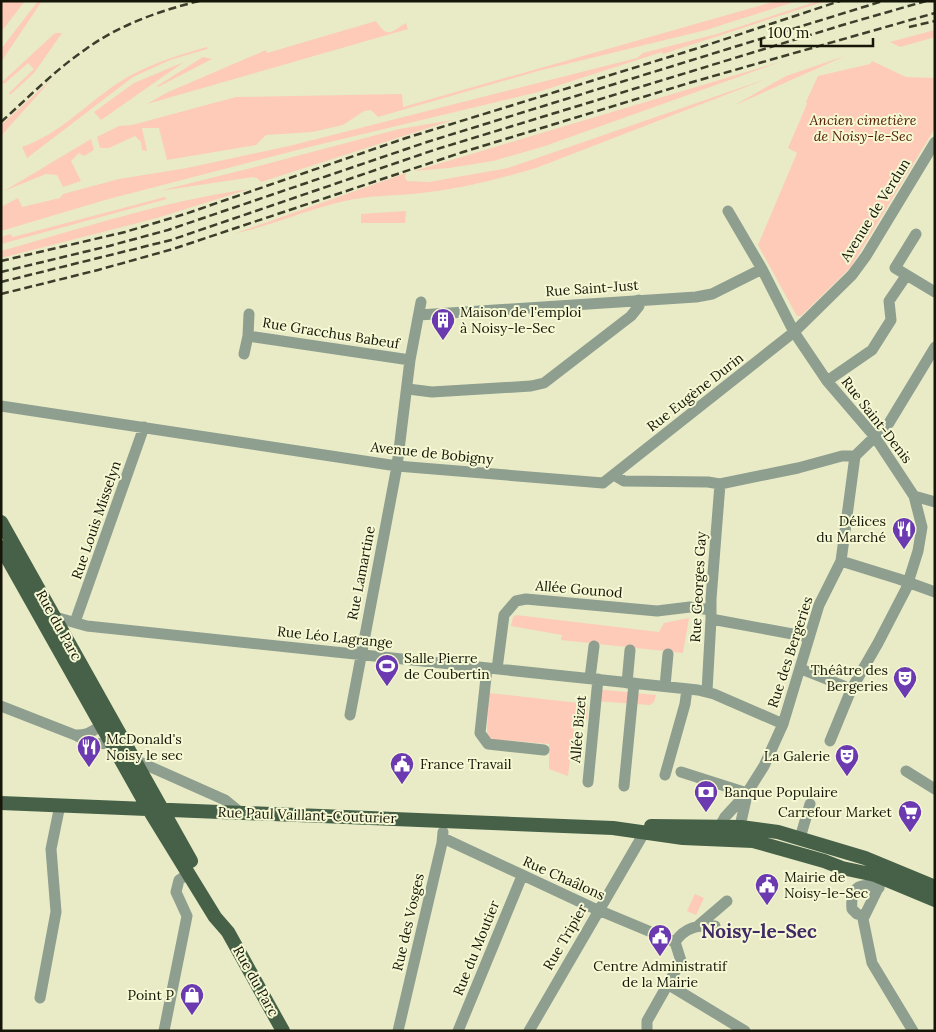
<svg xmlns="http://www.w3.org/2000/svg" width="936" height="1032" viewBox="0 0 936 1032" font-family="Lora,serif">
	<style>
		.green { fill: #fdcbb8 }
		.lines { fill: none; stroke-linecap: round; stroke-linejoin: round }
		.minor { stroke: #8e9e8f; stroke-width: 11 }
		.major { stroke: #466147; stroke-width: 14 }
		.rail { stroke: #3c3d2b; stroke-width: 2.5; stroke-dasharray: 8 4; stroke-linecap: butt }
		.labels { text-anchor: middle; stroke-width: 4; stroke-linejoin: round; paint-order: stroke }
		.park-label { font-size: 14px; font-style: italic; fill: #531900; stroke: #f5f8d3 }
		.street-label { font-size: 14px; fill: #151508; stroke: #f5f8d3 }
		.poi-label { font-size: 14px; fill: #151508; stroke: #f5f8d3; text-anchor: start }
		.district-label { font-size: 19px; font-weight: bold; fill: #402a65; stroke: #f5f8d3 }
	</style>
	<rect width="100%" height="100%" fill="#e8ebc6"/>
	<!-- green -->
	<path class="green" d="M25,1L1,32V2Z
		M38,1H42L1,62V49Z
		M776,1H797L706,30L538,71L378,117L371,110L364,111L343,125L312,132L266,135L256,145L167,160L159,128H142L147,151L142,150L141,142L135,136L109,148H100L97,137L119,126L132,125L236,97L402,94L403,107Z
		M818,1H825L663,54L662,52L538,92L305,148L105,200L1,231V207L18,198L22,207L60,198L63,194L119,179L187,168L289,146L637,58L643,53L717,34Z
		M376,21C388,40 392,31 406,23L408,29L147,104L166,93L266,50L267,53Z
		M935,30V37L900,47L890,42Z
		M55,33H62L34,73L10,95L9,93L34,69L28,63L4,84L2,82Z
		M207,47V49L170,60L133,77L27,158L22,147C58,135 84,106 115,85C143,66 175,56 207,47Z
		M845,56L733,106L786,76Z
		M203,57L212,59L158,87L157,86Z
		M872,61L906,77L935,78V128L851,267L801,316H797L758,245L797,153L788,148L807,104L806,102L818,76L870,64Z
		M184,62L101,120L94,112L134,83Z
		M780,62L545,146L493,161L449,168L414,171Z
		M769,78L536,168C498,179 461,189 421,193C396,196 370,195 345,201C313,208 282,221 250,230L236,233L406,173L405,178L407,181L429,182L508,168Z
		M51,80L1,136V125Z
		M453,120L261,182L257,178L253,177L159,191L251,168L399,129Z
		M91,139L94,150L84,156L79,153L71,161L81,181L63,187L57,175L46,174L4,191Z
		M249,189L157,218L1,258V251C83,228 164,201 249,189Z
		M165,197L167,199L1,244V237L10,234L13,237Z
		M406,211L405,223H361V214Z
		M516,615L659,632L664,623L689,618L683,653L561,640L562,635L511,626L513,617Z
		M595,689L656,695L654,702L650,705L594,701Z
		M489,693L588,704L587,719H575L568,776L549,769V744L490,739L487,732Z
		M695,894L704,898L696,915L687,911Z"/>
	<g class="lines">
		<!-- minor -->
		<path class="minor" d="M728,211L762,269L794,332L827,381L875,437L914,496L922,527L918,551L906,589L878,643L851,690L830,741
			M916,234L895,268L935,292
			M419,315L696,297L712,294L762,269
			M248,336L410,360
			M244,354L248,336L249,314
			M827,381L872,350L891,320L889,301L906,276
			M408,389L432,392L531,386L544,383L631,316L639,306V300
			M1,406L397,466L603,483L794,332L852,275L866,256L935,142
			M855,456L889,423L935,347
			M614,475L624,481L708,482L720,484L798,468L842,456H855
			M914,496L935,502
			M841,561L899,579L935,592
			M55,617L87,626L698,690L714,694L783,724
			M711,619L809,637
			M75,622L144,427
			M487,668L480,733L488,744L544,750
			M497,669L504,615L516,601L526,599L657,611L690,607L711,610
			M801,669L844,686
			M590,678L594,646
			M627,683L630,650
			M665,686L668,654
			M707,691L711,619V599L720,484
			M1,706L75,735C90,743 104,750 116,735
			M350,715L397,466L410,360L421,302
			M75,735C94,736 94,725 110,724
			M135,760L225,800L241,813
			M906,771L935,789
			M681,772L747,793
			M665,775L685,704L687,689
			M588,782L598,679
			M624,786L634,683
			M719,834L720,826L725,817L747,793L764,766L783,724L819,605L841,561L855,456
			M738,835L747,795
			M443,838L591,907L675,942
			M800,838L810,804
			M883,878L863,919L872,963L913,1031
			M864,916L857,914L852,909C850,888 859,881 879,888
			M699,925L727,901
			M669,985L745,1031
			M40,998L56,912L51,849L60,805
			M164,1031L187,916L176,892L179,880L188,874
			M398,1031L442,843L443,832
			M458,1031L522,876
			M529,1031L644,833
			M647,1031V1021L681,961L675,942C685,927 698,925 715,926"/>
		<!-- major -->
		<path class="major" d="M1,522L191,861
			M1,547L148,808L215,917L228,932L283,1031
			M1,803L613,828L683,838L753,841L824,861L842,868L875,875L935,900
			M651,826L741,827L778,832L865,858L935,887"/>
		<!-- rail -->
		<path class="rail" d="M909,27L935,21
			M1,122C29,97 55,70 86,49C119,25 159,11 199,1
			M1,261L125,232L185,214L406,138L695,49L840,1
			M1,272L109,246L168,230L427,142L883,1
			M1,282L171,240L434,150L846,24L926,1
			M1,294L98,270L173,249L463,152L689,83L935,13"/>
	</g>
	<!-- icons -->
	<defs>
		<g id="building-pin" transform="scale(1.25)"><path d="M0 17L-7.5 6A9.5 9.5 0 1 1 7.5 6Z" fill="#6b3ab1" stroke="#f5f8d3"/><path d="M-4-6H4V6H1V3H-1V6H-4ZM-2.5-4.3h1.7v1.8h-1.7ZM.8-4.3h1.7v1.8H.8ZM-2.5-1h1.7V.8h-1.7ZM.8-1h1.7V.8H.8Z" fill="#fff"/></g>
		<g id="restaurant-pin" transform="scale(1.25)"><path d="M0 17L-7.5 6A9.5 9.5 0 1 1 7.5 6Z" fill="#6b3ab1" stroke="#f5f8d3"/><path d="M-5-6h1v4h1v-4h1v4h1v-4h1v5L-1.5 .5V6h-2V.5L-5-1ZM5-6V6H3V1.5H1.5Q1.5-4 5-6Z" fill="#fff"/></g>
		<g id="stadium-pin" transform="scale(1.25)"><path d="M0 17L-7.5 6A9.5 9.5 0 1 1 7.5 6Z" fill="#6b3ab1" stroke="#f5f8d3"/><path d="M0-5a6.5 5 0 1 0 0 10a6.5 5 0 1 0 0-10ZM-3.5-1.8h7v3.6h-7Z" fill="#fff"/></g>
		<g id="theatre-pin" transform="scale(1.25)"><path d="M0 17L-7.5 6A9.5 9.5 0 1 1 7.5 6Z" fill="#6b3ab1" stroke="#f5f8d3"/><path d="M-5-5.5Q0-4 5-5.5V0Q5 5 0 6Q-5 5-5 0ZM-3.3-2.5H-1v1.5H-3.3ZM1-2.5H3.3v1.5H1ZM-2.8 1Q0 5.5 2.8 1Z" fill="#fff"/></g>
		<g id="civic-pin" transform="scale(1.25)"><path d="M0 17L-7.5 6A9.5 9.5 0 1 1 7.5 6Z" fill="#6b3ab1" stroke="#f5f8d3"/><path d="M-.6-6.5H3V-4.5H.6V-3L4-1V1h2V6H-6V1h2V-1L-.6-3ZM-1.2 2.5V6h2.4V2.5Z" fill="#fff"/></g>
		<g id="bank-pin" transform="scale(1.25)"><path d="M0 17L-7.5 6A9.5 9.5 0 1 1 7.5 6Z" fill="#6b3ab1" stroke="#f5f8d3"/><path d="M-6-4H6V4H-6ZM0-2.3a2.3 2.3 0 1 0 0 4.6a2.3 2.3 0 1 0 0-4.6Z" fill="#fff"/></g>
		<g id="supermarket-pin" transform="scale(1.25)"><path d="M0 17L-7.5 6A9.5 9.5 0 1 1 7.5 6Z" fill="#6b3ab1" stroke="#f5f8d3"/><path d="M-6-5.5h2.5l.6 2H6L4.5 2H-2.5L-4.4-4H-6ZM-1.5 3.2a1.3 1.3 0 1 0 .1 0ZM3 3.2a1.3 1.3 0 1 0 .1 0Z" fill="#fff"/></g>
		<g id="shop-pin" transform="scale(1.25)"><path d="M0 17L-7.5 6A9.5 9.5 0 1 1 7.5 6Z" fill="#6b3ab1" stroke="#f5f8d3"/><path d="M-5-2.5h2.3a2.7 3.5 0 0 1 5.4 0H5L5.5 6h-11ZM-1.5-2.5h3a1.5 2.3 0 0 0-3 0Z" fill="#fff"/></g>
	</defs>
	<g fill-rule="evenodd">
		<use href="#building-pin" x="443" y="320"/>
		<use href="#restaurant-pin" x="904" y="529"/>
		<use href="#stadium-pin" x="387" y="666"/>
		<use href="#theatre-pin" x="905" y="678"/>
		<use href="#restaurant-pin" x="89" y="747"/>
		<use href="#theatre-pin" x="847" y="756"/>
		<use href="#civic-pin" x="402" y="764"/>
		<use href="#bank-pin" x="706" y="792"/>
		<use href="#supermarket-pin" x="910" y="812"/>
		<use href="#civic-pin" x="767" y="885"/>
		<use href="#civic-pin" x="660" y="936"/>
		<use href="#shop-pin" x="192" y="995"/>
	</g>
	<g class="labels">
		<!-- park labels -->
		<g class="park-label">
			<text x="863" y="125">Ancien cimetière<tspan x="863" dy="16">de Noisy-le-Sec</tspan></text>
		</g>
		<!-- street labels -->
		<g class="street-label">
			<text transform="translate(875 210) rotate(-58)" y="5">Avenue de Verdun</text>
			<text transform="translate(592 288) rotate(-4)" y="5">Rue Saint-Just</text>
			<text transform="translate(331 333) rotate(9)" y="5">Rue Gracchus Babeuf</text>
			<text transform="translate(695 392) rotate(-38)" y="5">Rue Eugène Durin</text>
			<text transform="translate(877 420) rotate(52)" y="5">Rue Saint-Denis</text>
			<text transform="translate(432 453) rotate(6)" y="5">Avenue de Bobigny</text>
			<text transform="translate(96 520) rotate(-71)" y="5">Rue Louis Misselyn</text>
			<text transform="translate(361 573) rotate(-79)" y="5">Rue Lamartine</text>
			<text transform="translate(698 587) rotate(-87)" y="5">Rue Georges Gay</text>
			<text transform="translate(579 589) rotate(5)" y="5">Allée Gounod</text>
			<text transform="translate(59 625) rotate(61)" y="5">Rue du Parc</text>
			<text transform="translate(335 637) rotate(6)" y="5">Rue Léo Lagrange</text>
			<text transform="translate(790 652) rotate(-72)" y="5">Rue des Bergeries</text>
			<text transform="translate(578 729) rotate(-85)" y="5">Allée Bizet</text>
			<text transform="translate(307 815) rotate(2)" y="5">Rue Paul Vaillant-Couturier</text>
			<text transform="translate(564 878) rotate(24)" y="5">Rue Chaâlons</text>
			<text transform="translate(408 922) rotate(-77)" y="5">Rue des Vosges</text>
			<text transform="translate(565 937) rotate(-60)" y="5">Rue Tripier</text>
			<text transform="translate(476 948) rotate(-68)" y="5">Rue du Moutier</text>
			<text transform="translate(256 981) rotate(61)" y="5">Rue du Parc</text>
		</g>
		<!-- poi labels -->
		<g class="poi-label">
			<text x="460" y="317">Maison de l'emploi<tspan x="460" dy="16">à Noisy-le-Sec</tspan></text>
			<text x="886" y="526" text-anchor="end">Délices<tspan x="886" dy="16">du Marché</tspan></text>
			<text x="404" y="663">Salle Pierre<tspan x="404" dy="16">de Coubertin</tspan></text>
			<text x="888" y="675" text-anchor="end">Théâtre des<tspan x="888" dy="16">Bergeries</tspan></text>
			<text x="106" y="744">McDonald's<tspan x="106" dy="16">Noisy le sec</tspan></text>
			<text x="830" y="761" text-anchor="end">La Galerie</text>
			<text x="420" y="769">France Travail</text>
			<text x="724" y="797">Banque Populaire</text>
			<text x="892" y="817" text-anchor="end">Carrefour Market</text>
			<text x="784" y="882">Mairie de<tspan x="784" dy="16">Noisy-le-Sec</tspan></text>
			<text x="660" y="971" text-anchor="middle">Centre Administratif<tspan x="660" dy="16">de la Mairie</tspan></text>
			<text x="174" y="1000" text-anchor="end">Point P</text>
		</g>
		<!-- district labels -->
		<g class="district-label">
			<text x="759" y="938">Noisy-le-Sec</text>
		</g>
	</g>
	<!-- border -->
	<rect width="936" height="1032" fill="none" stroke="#151508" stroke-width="5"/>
	<!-- scale -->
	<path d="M761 38v8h112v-8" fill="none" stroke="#151508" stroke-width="2.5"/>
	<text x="768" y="38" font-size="15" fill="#151508" stroke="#f5f8d3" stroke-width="4" paint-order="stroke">100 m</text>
</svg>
